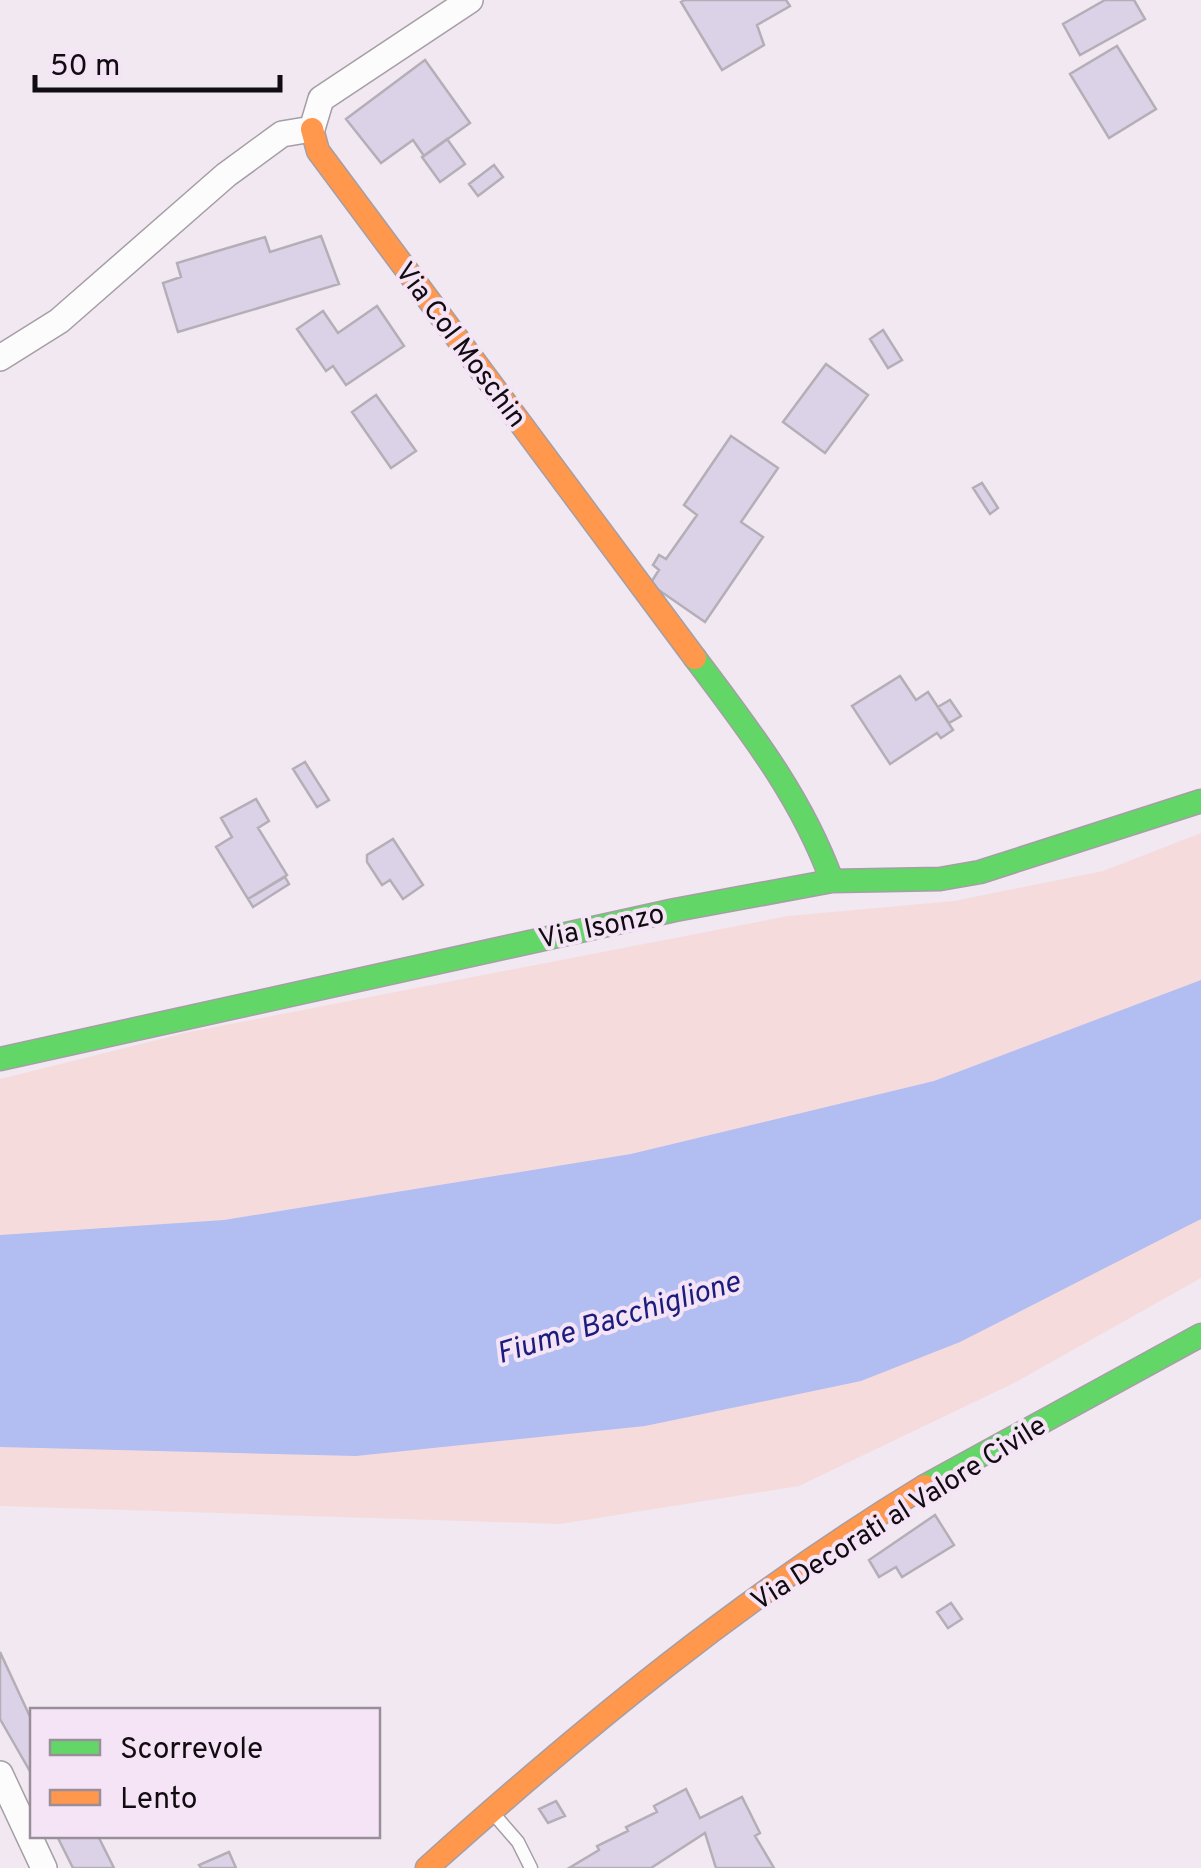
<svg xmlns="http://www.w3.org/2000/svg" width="1201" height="1868" viewBox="0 0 1201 1868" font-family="Overpass,sans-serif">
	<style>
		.green { fill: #f6dbdd }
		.water { fill: #b2bdf1 }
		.building { fill: #dcd2e8; stroke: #b4afb7; stroke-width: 2.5 }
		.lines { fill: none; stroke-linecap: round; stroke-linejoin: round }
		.lane-casing { stroke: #a59ea5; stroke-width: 15 }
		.street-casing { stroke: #a59ea5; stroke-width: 28 }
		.fast-casing { stroke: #a59ea5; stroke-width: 25 }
		.slow-casing { stroke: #a59ea5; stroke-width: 25 }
		.lane { stroke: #fdfcfd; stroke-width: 12 }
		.street { stroke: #fdfcfd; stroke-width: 25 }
		.fast { stroke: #63d668; stroke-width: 22 }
		.slow { stroke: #ff974d; stroke-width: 22 }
		.labels { text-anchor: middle; stroke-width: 8; stroke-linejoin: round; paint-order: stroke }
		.street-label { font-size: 28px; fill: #110c11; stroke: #f5e4f5 }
		.water-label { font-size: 30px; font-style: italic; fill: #1a1c7e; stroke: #f5e4f5 }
	</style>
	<rect width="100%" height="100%" fill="#f1e8f1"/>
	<!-- green -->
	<path class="green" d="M1201,833V1278L1014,1383L799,1486L560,1524L0,1506V1079L189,1032L788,916L954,901L1103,871Z"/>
	<!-- water -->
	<path class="water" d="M1201,980V1219L960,1342L861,1381L645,1426L356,1456L0,1447V1235L224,1220L631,1154L934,1081Z"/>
	<!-- building -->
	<path class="building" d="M685,0H786L790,6L757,25L764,45L722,70L681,2Z
		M1105,0H1134L1145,19L1080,55L1063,24Z
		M1117,46L1156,109L1109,138L1070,74Z
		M425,60L470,123L424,156L413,140L381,163L346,119Z
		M447,139L465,164L440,182L422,157Z
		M494,165L503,177L478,196L469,184Z
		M321,236L339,284L178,332L163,283L181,277L177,263L265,237L270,252Z
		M377,306L404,346L346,385L333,366L326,371L297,329L323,311L338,333Z
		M883,330L902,360L888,368L870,339Z
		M826,364L868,395L825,453L783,422Z
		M376,395L416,451L391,468L352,412Z
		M731,436L778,468L741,522L763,537L705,622L650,584L659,570L653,565L659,555L666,559L697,515L684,505Z
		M982,483L998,508L990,514L973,488Z
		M900,676L916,700L928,692L953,730L941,738L937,733L890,764L852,706Z
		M950,700L961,716L949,723L938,707Z
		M305,762L329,800L317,807L293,769Z
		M256,799L269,821L258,828L287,875L248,899L216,847L232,837L221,818Z
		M393,839L423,885L403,899L390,880L382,885L367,862V855Z
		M285,877L289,884L253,907L248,899Z
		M935,1515L954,1545L902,1577L896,1567L879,1577L869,1560Z
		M951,1603L962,1619L948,1628L937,1612Z
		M0,1652L32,1721L31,1773L0,1719Z
		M686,1789L700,1818L742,1797L760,1833L755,1836L774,1868H716L705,1833L651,1868H569L599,1850L597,1846L628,1831L626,1827L657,1812L654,1806Z
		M556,1801L565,1816L548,1823L539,1809Z
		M57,1836H98L114,1868H73Z
		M229,1852L236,1868H201L199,1865Z"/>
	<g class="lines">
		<!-- lane casing -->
		<g class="lane-casing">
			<path id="lane" d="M492,1812L518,1842L531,1868"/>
		</g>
		<!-- street casing -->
		<g class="street-casing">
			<path id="street" d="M0,358L59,321L226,175L282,134L312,129L321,99L470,0
				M0,1774L44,1868"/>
		</g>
		<!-- fast casing -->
		<g class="fast-casing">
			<path id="fast" d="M695,658C749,730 801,796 832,881
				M0,1059L675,910L832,881L940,879L980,872L1201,801
				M925,1486L1201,1335"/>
		</g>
		<!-- slow casing -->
		<g class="slow-casing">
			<path id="slow" d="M312,129L318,151L695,658
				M427,1868C583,1728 745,1595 925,1486"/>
		</g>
		<!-- lane -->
		<use href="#lane" class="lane"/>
		<!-- street -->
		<use href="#street" class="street"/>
		<!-- fast -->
		<use href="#fast" class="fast"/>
		<!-- slow -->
		<use href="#slow" class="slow"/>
	</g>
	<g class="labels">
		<!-- street labels -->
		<g class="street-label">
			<text transform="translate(462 344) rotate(53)" y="10">Via Col Moschin</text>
			<text transform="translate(601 925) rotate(-12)" y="10">Via Isonzo</text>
			<text transform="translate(898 1512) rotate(-32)" y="10">Via Decorati al Valore Civile</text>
		</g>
		<!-- water labels -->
		<g class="water-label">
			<text transform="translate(618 1317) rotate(-17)" y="10">Fiume Bacchiglione</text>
		</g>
	</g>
	<!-- legend -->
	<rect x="30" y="1708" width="350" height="130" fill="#f5e4f5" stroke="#9a8e9a" stroke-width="2.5"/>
	<rect x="50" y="1740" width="50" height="15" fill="#63d668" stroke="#9a8e9a" stroke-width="2.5"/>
	<text x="120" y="1758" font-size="30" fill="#110c11">Scorrevole</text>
	<rect x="50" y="1790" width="50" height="15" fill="#ff974d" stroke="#9a8e9a" stroke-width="2.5"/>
	<text x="120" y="1808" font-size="30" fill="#110c11">Lento</text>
	<!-- scale -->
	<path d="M35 75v15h245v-15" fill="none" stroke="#110c11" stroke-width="5"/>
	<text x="50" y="75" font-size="30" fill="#110c11" stroke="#f5e4f5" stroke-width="8" paint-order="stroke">50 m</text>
</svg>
